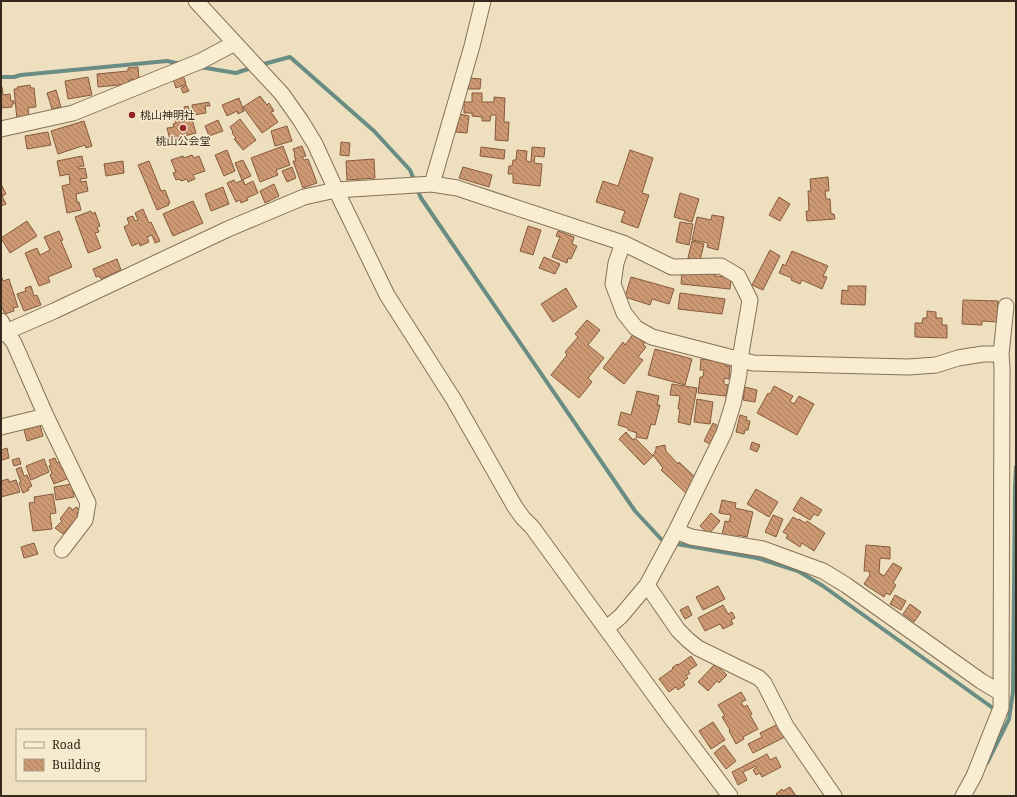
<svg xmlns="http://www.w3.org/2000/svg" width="1017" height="797" viewBox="0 0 1017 797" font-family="'Noto Serif','Noto Sans JP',serif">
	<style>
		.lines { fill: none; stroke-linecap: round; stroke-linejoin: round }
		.stream { stroke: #698d84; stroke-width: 4 }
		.building { fill: url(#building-back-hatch); stroke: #865a3c }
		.minor-casing { stroke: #867057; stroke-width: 17 }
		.minor { stroke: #f9edd1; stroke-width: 15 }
		.poi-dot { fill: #962626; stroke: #f6eace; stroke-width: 1.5 }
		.labels { text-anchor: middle; stroke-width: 3; stroke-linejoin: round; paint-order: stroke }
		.poi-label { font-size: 11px; fill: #36281c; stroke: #f6eace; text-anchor: start }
	</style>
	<defs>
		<pattern id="building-back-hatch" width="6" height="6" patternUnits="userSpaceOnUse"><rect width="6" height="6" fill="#cd9973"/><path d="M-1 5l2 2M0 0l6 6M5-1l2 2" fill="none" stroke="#a77d5e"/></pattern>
	</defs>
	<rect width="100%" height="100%" fill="#eee0be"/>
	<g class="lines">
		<!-- stream -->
		<path class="stream" d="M260,65L290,57L374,131L410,170L415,182
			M200,67L236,73L254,67
			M1,77H14L21,75L167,61L181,64
			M417,189L421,198L635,511L661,539
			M677,544L757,558L798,571L823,586L997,711
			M987,763L1009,719L1013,692L1015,487L1016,467"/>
	</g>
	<!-- building -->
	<path class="building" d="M138,67L139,79L129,80V84L98,87L97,74L128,71V68Z
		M183,75L186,84L176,88L173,79Z
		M88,77L92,95L68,99L65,81Z
		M469,78L481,79L480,89H468Z
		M30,85L31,88H34L36,107L28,108L29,119L17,120L14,89H18L17,87Z
		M186,85L189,91L183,93L181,88Z
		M1,87H2L3,95L10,94L11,101H14V104H12V107L1,108Z
		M56,90L61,107L52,109L47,93Z
		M472,93H482V102H494V97L505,98L504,122H509L508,141L495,140L496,115H491L490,121H482V117L472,116V113H464V102H472Z
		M260,96L267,105L269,103L274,111L271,112L278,122L262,133L243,107Z
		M239,98L244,111L238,114L237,111L227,116L222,105Z
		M209,102L210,106H205L206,113L193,115L192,105Z
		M188,106L191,116L187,117L184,107Z
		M459,114L469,116L467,133L456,132Z
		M184,117L185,121L192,119L196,133L170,140L167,128L174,127L173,124L176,123L175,119Z
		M240,119L256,140L243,150L234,139L236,138L232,133L233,132L230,127Z
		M218,120L223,131L209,136L205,126Z
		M84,121L92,146L86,148L85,145L58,154L51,131Z
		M287,126L292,141L275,146L271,131Z
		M48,132L51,145L27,149L25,136Z
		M341,142L350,143L349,156L340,155Z
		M283,146L290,165L276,170L278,175L260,182L251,158Z
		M302,146L306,156L302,157L304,160L308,159L317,183L303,188L293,161H296L294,155L295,154L293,149Z
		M481,147L505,150L504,159L480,156Z
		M532,147L545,148L544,157L535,156L534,163L542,164L540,186L513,183V174H508L509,166H512L513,160H516L517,150L527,151L526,161L531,162Z
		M227,150L235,171L224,176L215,155Z
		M630,150L653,158L642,193L649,195L638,228L621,222L625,211L596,202L603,181L618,186Z
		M192,155L194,158L199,156L205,171L193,175L195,179L188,182L187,179L181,181L180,179L176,180L173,173L176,172L171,160L183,156L184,158Z
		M82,156L84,166L78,167L79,169L85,168L87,178L80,179L81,182L86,181L88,191L76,194L77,202H79L81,210L67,213L62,186L70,184L69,174L60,176L57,161Z
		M374,159L375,178L347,180L346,161Z
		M243,160L251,176L242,180L235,163Z
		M123,161L124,173L106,176L104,164Z
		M149,161L161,191L165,190L170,203H168L169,205L157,210L138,165Z
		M292,167L296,178L287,182L282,171Z
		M463,167L492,175L489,187L459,178Z
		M828,177L829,191H825L826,199H830L831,214H834L835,219L807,221L806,211H809L808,191H811L810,179Z
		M234,180L236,183L243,180L245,185L253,181L258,193L247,198L248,200L241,203L240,200L236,202L227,183Z
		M1,184L6,194L2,196L6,204L1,206Z
		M274,184L279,196L265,203L260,191Z
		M223,187L229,204L211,211L205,194Z
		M680,193L699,199L692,222L674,217Z
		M779,197L790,204L780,221L769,215Z
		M193,201L203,223L173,236L163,214Z
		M143,209L149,223L151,222L160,241L155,243L152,235L147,237L149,242L140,246L139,243L132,246L124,227L129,224L127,218L133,216L135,221L138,220L135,213Z
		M91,211L92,214L95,212L100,226L97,227L99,232L95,233L101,248L88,253L75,217Z
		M712,215L724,217L718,250L707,247L708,243L692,240L697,217L711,220Z
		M27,221L37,236L10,253L1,238Z
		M680,222L693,224L689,245L676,242Z
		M528,226L541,230L533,255L520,251Z
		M59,231L63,240L61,241L72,267L48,277L50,282L39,286L25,253L37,248L40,255L50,250L44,237Z
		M558,231L574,237L572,244L577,246L571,259L568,258L567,263L552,257L560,237L556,236Z
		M692,241L704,244L700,260L688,258Z
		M770,250L780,256L763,290L752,285Z
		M792,251L828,266L823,276L827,277L822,289L802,280L800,284L791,280L792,278L779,273L783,264L785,266Z
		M544,257L560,264L555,274L539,268Z
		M117,259L121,270L101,279L99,276L96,277L93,269Z
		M682,271L715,272V276L731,277L730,289L681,284Z
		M1,275L3,281L9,279L18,307L13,308L14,311L5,314L1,305Z
		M631,277L674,289L669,304L652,299L650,305L625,297Z
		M31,286L34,296L37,295L41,305L24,311L17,294L26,291L25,288Z
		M848,286H866L865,305L841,304L842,290L848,291Z
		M566,288L577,307L553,322L541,304Z
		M680,293L725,299L722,314L678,309Z
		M963,300L998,301L997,322L982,321V325L962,324Z
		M927,311L936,312V318H942V325H947V338L915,337V323H922L923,318H927Z
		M587,320L600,330L588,345L604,358L588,378L592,382L579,398L551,375L567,355L565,352L578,337L575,334Z
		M635,332L646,341L643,345L646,347L638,357L643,360L624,384L603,368L623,342L625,345Z
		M655,349L692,359L685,385L648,375Z
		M701,359L725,362V366H730L729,379L724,378V384L728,385L726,396L698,393L700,377H703L704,370H700Z
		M672,384L697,388L690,425L678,422L680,409H678L680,396L670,395Z
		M774,386L793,396L790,401L794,404L799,396L814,404L797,435L757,413L768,393L770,394Z
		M745,387L757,390L755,402L743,400Z
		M637,391L659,396L657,405H660L655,425L651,424L647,439L636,437L637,433L628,430V428L618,425L621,412L631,415Z
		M697,399L713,402L710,424L694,422Z
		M740,415L747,417L746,420L750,421L748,430H745L744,434L736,432Z
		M713,423L721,428L712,445L704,441Z
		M40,425L43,436L27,441L24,430Z
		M626,432L633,440L635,438L653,456L644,465L619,439Z
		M752,442L760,445L757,452L750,449Z
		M665,445L666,451L678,464L679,462L698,480L686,493L661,470L663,468L653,455L655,453V451L656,450V447Z
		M7,448L9,458L2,460L1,450Z
		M19,458L21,464L14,466L12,460Z
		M55,458L57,463L59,462L63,470L66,469L69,478L54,484L50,475L52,473L49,466L51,465L49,460Z
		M44,459L49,472L31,480L26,466Z
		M21,467L24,476L27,475L32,486L28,488L29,490L23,493L19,483L21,482L16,469Z
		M8,479L9,482L16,480L20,492L1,497V481Z
		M72,484L74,497L56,500L54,487Z
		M756,489L778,502L769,517L747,504Z
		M53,494L56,513L50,514L52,529L33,531L29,503L35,502L34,497Z
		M801,497L822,510L818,516L814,514L810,520L793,510Z
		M722,500L736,503L735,508L753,512L747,537L738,535L737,538L722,535L725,521L729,522L731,515L719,513Z
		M69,507L73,510L76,507L80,510L77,513L80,515L63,534L55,528L62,521L60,519Z
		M711,513L720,521L709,534L700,526Z
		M773,515L783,519L776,537L765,532Z
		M793,517L798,520L799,519L805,523L807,521L825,533L814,551L802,543L800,547L786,538L788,535L783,532Z
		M34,543L38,554L24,558L21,547Z
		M866,545L890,547V559L880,558L879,573L884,576L893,563L902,568L893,583L896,585L890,595L886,593L884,597L864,584L870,575L869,571H864Z
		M718,586L725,599L703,610L696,597Z
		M895,595L906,601L901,610L890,604Z
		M910,604L921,612L914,622L903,614Z
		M723,605L728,614L732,612L735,618L731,620L733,624L723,629L720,624L705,631L698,618Z
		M688,606L692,615L685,619L680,610Z
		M691,656L697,665L688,671L690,673L686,676L688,678L683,682L685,685L678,690L676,687L669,692L659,679L673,669L672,668L677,664L678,665Z
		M715,664L727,675L719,683L717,681L708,691L698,682Z
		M741,692L746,700L741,702L744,707L747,705L752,714L750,715L758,729L743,737L744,739L736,744L729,731L730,730L722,717L725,716L718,705Z
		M713,722L725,740L711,749L699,731Z
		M778,724L785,737L753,753L748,744L762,737L760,733Z
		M724,745L736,761L726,769L714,753Z
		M767,754L770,760L776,757L781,767L762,777L760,773L756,775L753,770L757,767L756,766L743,772L747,780L738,785L732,772Z
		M790,787L796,796H776L777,795L776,794L782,789L783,791Z"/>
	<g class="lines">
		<!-- minor casing -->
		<g class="minor-casing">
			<path id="minor" d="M196,1L282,94L301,121L315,144L336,190L387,295L454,400L515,507L523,518L532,527L669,715L730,796
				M1,129L73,113L201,61L235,43
				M432,184L472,46L483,1
				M623,243L616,263L613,284L624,313L636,328L652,337L753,363L908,367L936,365L958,358L983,354H1001
				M1,321L6,332L14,343L46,416L88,503L85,520L62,550
				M1,334L54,311L228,229L304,197L336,190L432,184L457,188L623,243L672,267L721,266L738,276L750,300L740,359L739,374L733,404L724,433L676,531L647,585L621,616L607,628
				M1,427L46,416
				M676,531L691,537L763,549L823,571L846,585L981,681L1001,693
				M647,585L678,630L688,640L698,648L759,678L764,683L786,726L834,796
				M963,796L974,776L1001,708L1002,369L1001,354L1006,306"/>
		</g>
		<!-- minor -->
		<use href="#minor" class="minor"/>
	</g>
	<!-- markers -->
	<g class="poi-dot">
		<circle cx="132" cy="115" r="4"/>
		<circle cx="183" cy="128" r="4"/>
	</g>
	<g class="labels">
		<!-- poi labels -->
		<g class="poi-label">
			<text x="140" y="119">桃山神明社</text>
			<text x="183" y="145" text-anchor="middle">桃山公会堂</text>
		</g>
	</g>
	<!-- border -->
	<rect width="1017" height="797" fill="none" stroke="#36281c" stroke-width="4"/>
	<!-- legend -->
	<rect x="16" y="729" width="130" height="52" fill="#f6eace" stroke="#a99c87"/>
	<rect x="24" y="742" width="20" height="6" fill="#f9edd1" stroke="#a99c87"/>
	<text x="52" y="749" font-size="12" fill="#36281c">Road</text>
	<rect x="24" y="759" width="20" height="12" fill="url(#building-back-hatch)" stroke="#a99c87"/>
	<text x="52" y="769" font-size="12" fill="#36281c">Building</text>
</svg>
